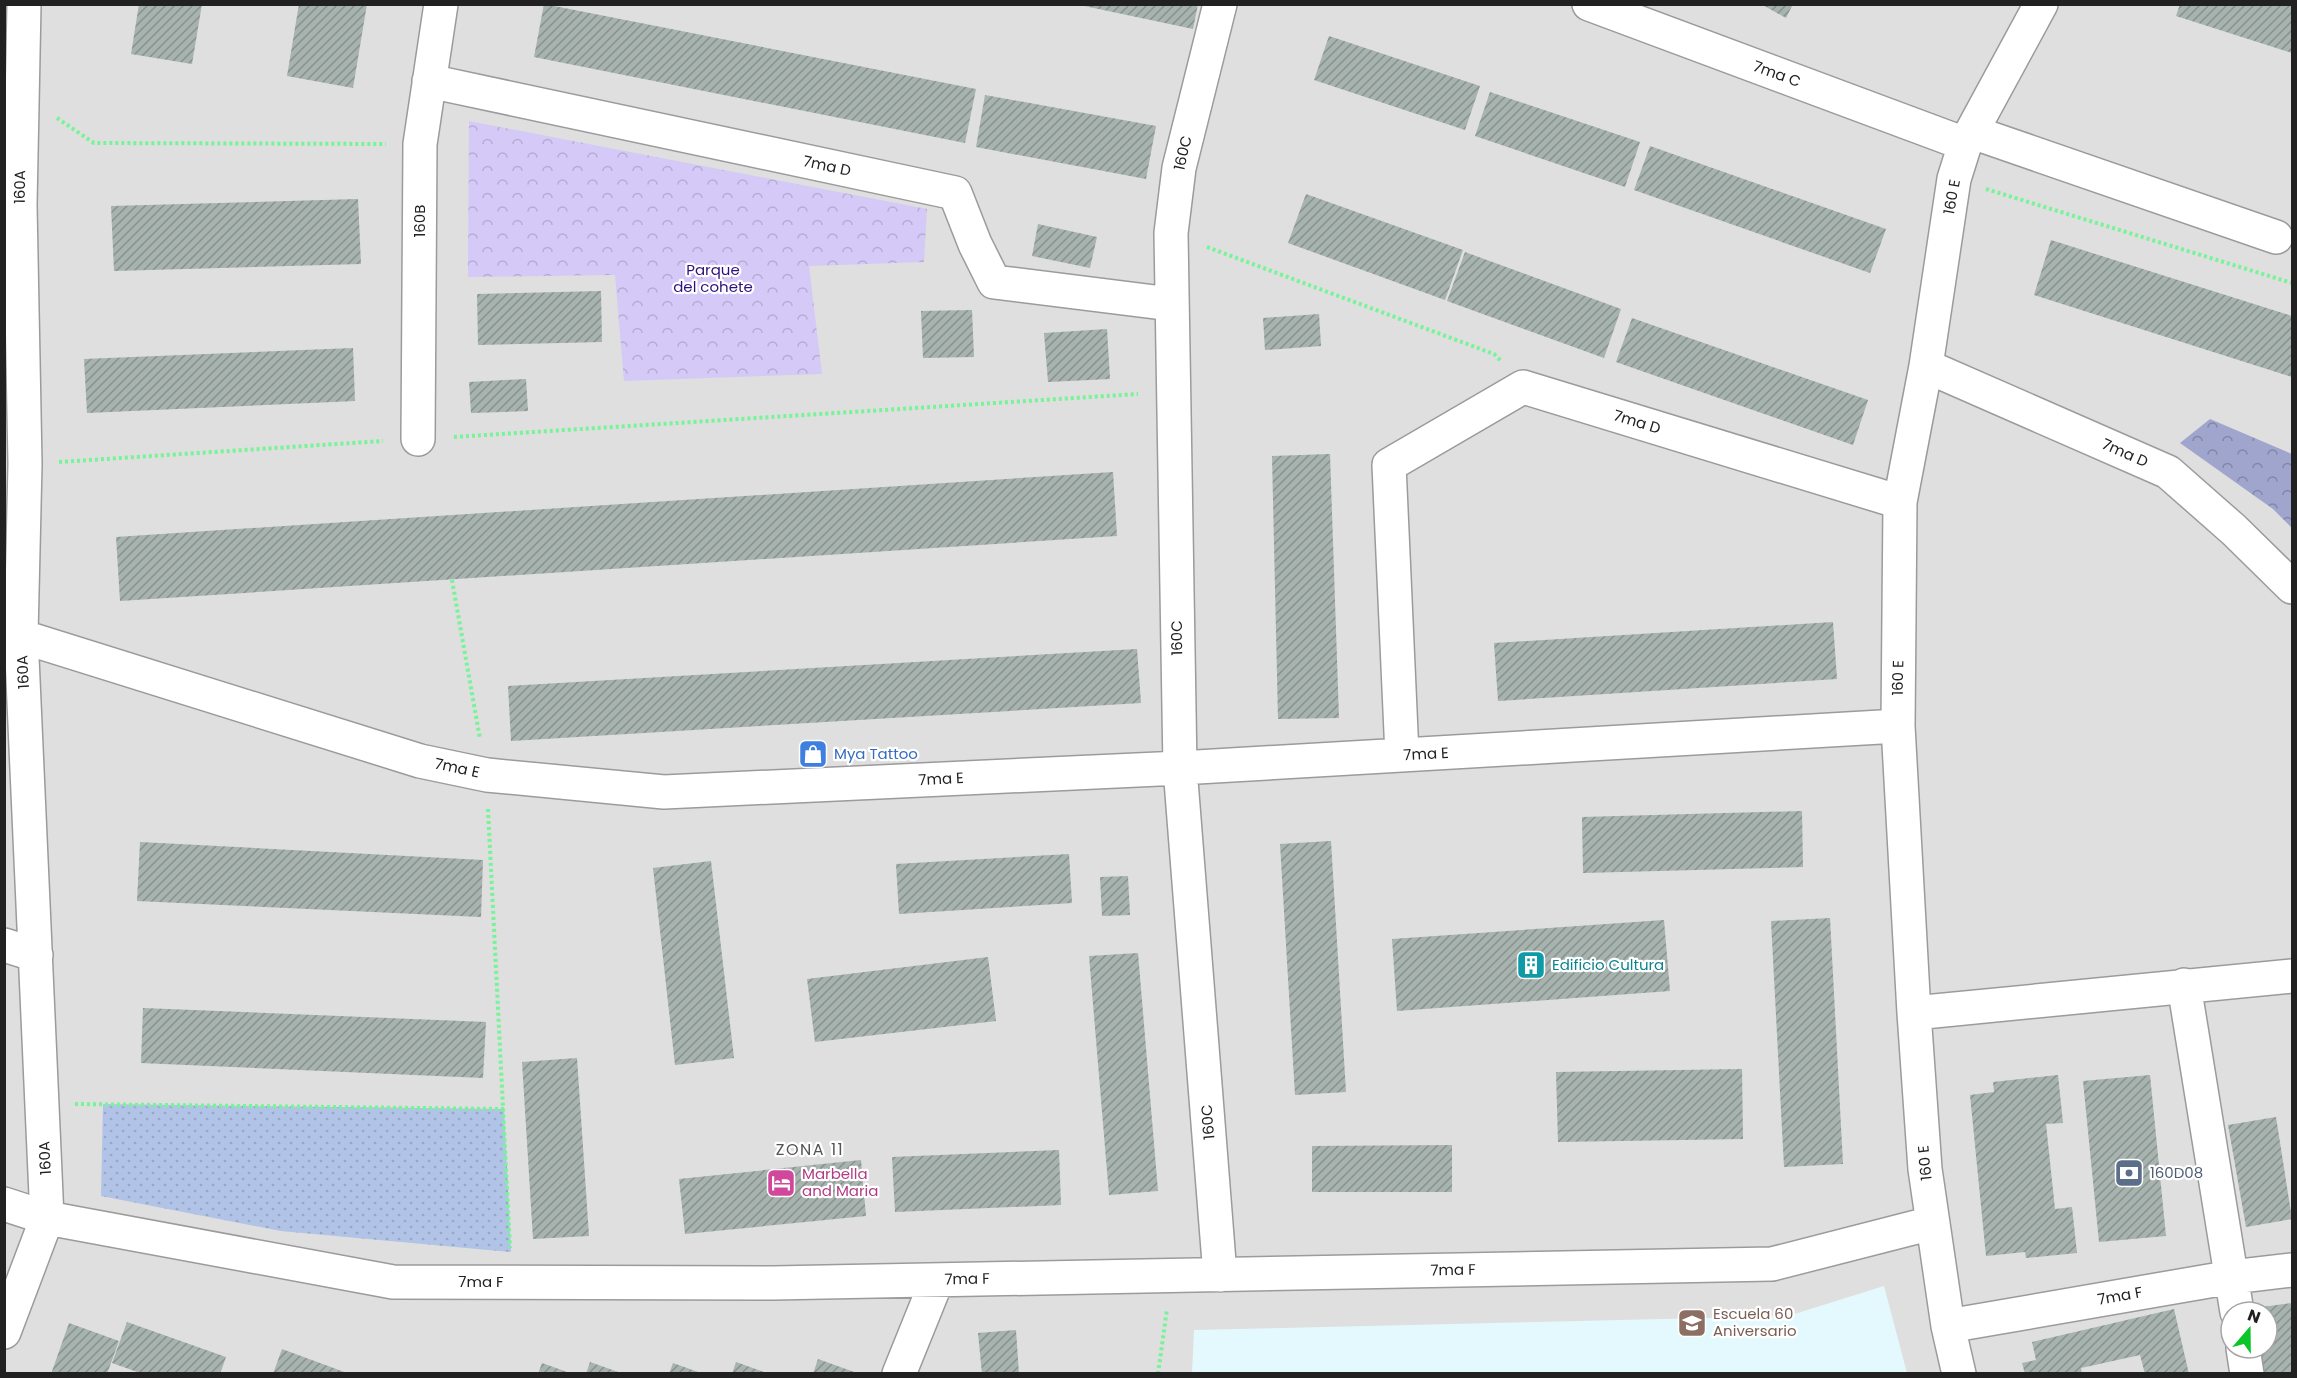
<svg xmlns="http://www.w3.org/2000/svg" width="2297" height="1378" viewBox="0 0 2297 1378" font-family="Poppins,sans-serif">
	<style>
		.residential { fill: #dedfde; fill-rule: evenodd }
		.education { fill: #e4f9fd }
		.grass { fill: url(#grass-dots) }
		.forest { fill: url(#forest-crowns) }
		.park { fill: url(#park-crowns) }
		.building { fill: url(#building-hatch) }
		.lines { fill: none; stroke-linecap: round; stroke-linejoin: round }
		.minor-casing { stroke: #9b9b9b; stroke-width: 36 }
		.path { stroke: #77f398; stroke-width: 4; stroke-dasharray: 3 3; stroke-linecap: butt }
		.minor { stroke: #fff; stroke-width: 33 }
		.labels { text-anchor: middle; stroke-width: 4.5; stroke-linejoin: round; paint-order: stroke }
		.street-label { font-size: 15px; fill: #212121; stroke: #fff }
		.park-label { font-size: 15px; fill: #2c127c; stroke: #fff }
		.shop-label { font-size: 15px; fill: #366cbe; stroke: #fff; text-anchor: start }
		.culture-label { font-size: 15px; fill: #0d838f; stroke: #fff; text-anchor: start }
		.service-label { font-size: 15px; fill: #4e5e75; stroke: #fff; text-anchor: start }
		.hotel-label { font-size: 15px; fill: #b23c85; stroke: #fff; text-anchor: start }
		.education-label { font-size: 15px; fill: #785e54; stroke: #fff; text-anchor: start }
		.neighbourhood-label { font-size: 16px; letter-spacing: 1.5px; fill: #545454; stroke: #fff }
	</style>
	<defs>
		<pattern id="grass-dots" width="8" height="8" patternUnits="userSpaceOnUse" patternTransform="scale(1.5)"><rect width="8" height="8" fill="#b1c3e7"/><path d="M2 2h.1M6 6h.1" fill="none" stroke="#98a7c6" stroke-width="1.8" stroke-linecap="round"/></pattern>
		<pattern id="forest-crowns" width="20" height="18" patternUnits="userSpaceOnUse" patternTransform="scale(1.5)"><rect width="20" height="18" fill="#9fa5cd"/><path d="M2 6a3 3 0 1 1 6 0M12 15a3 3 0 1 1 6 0" fill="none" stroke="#8186a6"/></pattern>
		<pattern id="park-crowns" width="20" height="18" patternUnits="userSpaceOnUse" patternTransform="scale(1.5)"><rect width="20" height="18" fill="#d4c9f7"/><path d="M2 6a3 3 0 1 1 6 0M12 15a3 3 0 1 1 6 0" fill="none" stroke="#b6acd3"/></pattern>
		<pattern id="building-hatch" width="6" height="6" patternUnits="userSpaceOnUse" patternTransform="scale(1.5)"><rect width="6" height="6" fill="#a7b3ae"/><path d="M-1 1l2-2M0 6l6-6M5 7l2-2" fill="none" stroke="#88918d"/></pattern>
	</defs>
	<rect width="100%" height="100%" fill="#e8f1ef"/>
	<!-- residential -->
	<path class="residential" d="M5,5H2292V1373L5,1374ZM2231,1312H2267V1348H2231Z"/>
	<!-- education -->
	<path class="education" d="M1884,1286L1907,1373H1192L1194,1330L1788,1316Z"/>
	<!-- grass -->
	<path class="grass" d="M103,1104L504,1109L511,1252L281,1231L101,1196Z"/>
	<!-- forest -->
	<path class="forest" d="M2210,419L2292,454V528L2273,509L2180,443Z"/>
	<!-- park -->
	<path class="park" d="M469,121L927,209L924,262L809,266L822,374L624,381L615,275L468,277Z"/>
	<!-- building -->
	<path class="building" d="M139,4H202L192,64L131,54Z
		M299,4H367L353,88L287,76Z
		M544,4L976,89L965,143L534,57Z
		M1075,4H1198L1193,29Z
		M1761,4H1793L1786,18Z
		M2180,4H2292V53L2176,16Z
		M1329,36L1480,86L1465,130L1314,80Z
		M1490,92L1640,142L1625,187L1475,136Z
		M985,95L1156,126L1146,179L976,147Z
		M1650,146L1886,229L1870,273L1634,190Z
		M1306,194L1463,250L1445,300L1288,243Z
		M358,199L361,264L114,271L111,206Z
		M1038,224L1097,237L1090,268L1032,256Z
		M2051,240L2292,316V377L2034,295Z
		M1465,252L1621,309L1604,358L1447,301Z
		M601,291L602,342L478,345L477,294Z
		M972,310L974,357L923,358L921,311Z
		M1319,314L1321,346L1265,350L1263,318Z
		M1632,318L1868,400L1853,445L1616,362Z
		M1107,329L1110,379L1048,382L1044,333Z
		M353,348L355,401L87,413L84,359Z
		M526,379L528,411L471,413L469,382Z
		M1330,454L1339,718L1278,719L1272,456Z
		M1113,472L1117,536L120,601L116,537Z
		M1833,622L1837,679L1498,701L1494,643Z
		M1137,649L1141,703L511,741L508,686Z
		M1802,811L1803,867L1583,873L1582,817Z
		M1331,841L1346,1092L1295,1095L1280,844Z
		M140,842L483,860L481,917L137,901Z
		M1069,854L1072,903L899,914L896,864Z
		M711,861L734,1058L675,1065L653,868Z
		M1128,876L1130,915L1102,916L1100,877Z
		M1830,918L1843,1164L1784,1167L1771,921Z
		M1664,920L1670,991L1397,1011L1392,939Z
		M1138,953L1158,1191L1109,1195L1089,956Z
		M988,957L996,1021L815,1042L807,979Z
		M143,1008L486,1022L483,1078L141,1063Z
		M577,1058L589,1236L533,1239L522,1062Z
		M1742,1069L1743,1139L1558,1142L1556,1072Z
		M2058,1075L2063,1123L2046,1124L2055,1209L2072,1207L2077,1253L2026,1258L2025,1252L1986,1256L1970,1095L1994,1092L1993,1082Z
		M2150,1075L2166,1236L2099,1242L2083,1081Z
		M2276,1117L2292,1219L2246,1227L2228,1125Z
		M1452,1145V1192H1312V1146Z
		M1059,1150L1061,1205L895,1212L892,1157Z
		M861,1160L866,1216L685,1234L679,1179Z
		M2292,1303V1374H2263L2260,1348H2267V1312H2255L2254,1308Z
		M2174,1309L2189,1374H2145L2140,1355L2081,1368L2082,1374H2025L2022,1363L2036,1360L2032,1342Z
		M127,1322L226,1357L220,1374H143L112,1363Z
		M69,1323L119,1341L107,1374H51Z
		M1016,1330L1019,1374H982L978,1333Z
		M282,1349L347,1373V1374H273Z
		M818,1359L857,1373V1374H813Z
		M590,1362L621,1373V1374H586Z
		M736,1362L767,1373V1374H732Z
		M542,1363L570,1373V1374H538Z
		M673,1363L701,1373V1374H669Z"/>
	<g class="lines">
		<!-- minor casing -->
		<g class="minor-casing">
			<path id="minor" d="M1220,4L1179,168L1171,233L1180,768L1220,1275
				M1589,4L1965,144
				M429,81L955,193L975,244L994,282L1171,304
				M1972,132L2276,237
				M1926,366L2168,472L2234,530L2292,587
				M418,439L420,144L441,4
				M4,631L420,761L487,775L664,792L1180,768L1898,726
				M1402,755L1389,465L1523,387L1900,502
				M4,945L36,955
				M2184,985L2237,1312
				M1914,1013L2292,976
				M4,1204L47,1218L393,1282L773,1283L1772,1264L1932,1223
				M1948,1326L2232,1277L2292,1270
				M4,1332L47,1218L21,635L25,464L20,205L24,4
				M2243,1348L2247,1374
				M899,1374L937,1280
				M1959,1374L1948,1326L1925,1169L1914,1013L1898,726L1900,502L1926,366L1954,179L1965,144L2041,4"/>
		</g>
		<!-- path -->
		<path class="path" d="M57,118L94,143L386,144
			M1986,189L2292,283
			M1207,247L1494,354L1501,361
			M454,437L1138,394
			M59,462L383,441
			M452,580L480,739
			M488,809L510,1248
			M75,1104L504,1109
			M1158,1374L1167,1309"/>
		<!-- minor -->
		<use href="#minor" class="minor"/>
	</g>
	<!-- icons -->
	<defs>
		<g id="shop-square" transform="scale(1.5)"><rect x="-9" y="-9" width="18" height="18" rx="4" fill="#3f7fe0" stroke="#fff"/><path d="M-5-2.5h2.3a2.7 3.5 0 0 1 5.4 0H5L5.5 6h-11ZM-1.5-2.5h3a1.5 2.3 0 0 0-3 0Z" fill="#fff"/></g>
		<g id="building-square" transform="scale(1.5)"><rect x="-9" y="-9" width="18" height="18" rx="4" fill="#0f9aa8" stroke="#fff"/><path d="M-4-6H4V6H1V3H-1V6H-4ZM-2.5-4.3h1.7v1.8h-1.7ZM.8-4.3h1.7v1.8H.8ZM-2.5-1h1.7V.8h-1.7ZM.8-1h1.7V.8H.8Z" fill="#fff"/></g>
		<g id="bank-square" transform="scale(1.5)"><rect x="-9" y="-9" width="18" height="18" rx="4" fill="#5c6f8a" stroke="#fff"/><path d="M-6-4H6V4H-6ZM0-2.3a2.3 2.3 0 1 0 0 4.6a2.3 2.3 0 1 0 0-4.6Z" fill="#fff"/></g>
		<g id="hotel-square" transform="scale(1.5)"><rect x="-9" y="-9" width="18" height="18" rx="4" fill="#d1479c" stroke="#fff"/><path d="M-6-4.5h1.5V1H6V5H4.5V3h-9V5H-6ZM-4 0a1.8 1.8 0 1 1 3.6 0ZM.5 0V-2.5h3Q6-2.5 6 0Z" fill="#fff"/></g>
		<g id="school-square" transform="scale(1.5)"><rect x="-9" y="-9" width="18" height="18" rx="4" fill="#8d6e63" stroke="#fff"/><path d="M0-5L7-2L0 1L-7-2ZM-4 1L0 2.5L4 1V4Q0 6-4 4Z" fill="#fff"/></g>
	</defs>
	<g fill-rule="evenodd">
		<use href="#shop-square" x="813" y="754"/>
		<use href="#building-square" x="1531" y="965"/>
		<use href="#bank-square" x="2129" y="1173"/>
		<use href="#hotel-square" x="781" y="1183"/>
		<use href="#school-square" x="1692" y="1323"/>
	</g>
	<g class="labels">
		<!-- street labels -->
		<g class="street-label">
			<text transform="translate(1777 74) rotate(20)" y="5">7ma C</text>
			<text transform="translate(1183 153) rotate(-77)" y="5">160C</text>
			<text transform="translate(827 166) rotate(12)" y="5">7ma D</text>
			<text transform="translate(20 187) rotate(-89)" y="5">160A</text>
			<text transform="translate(1952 197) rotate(-80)" y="5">160 E</text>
			<text transform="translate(420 221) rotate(-90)" y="5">160B</text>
			<text transform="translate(1637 422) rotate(17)" y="5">7ma D</text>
			<text transform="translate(2125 453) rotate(24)" y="5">7ma D</text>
			<text transform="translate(1177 638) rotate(-91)" y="5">160C</text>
			<text transform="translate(23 672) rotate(-93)" y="5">160A</text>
			<text transform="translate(1898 678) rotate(-89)" y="5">160 E</text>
			<text transform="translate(1426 754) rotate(-3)" y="5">7ma E</text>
			<text transform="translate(457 768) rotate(12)" y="5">7ma E</text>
			<text transform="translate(941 779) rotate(-3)" y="5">7ma E</text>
			<text transform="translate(1208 1122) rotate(-95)" y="5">160C</text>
			<text transform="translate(45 1158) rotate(-93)" y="5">160A</text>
			<text transform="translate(1925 1163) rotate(-96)" y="5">160 E</text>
			<text transform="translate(1453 1270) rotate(-1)" y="5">7ma F</text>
			<text transform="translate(967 1279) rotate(-1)" y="5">7ma F</text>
			<text x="481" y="1287">7ma F</text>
			<text transform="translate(2120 1296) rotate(-10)" y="5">7ma F</text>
		</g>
		<!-- park labels -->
		<g class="park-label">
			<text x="713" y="275">Parque<tspan x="713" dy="17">del cohete</tspan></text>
		</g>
		<!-- shop labels -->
		<g class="shop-label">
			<text x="834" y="759">Mya Tattoo</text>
		</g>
		<!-- culture labels -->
		<g class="culture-label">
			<text x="1552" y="970">Edificio Cultura</text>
		</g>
		<!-- service labels -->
		<g class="service-label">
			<text x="2150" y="1178">160D08</text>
		</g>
		<!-- hotel labels -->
		<g class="hotel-label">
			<text x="802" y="1179">Marbella<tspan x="802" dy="17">and Maria</tspan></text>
		</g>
		<!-- education labels -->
		<g class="education-label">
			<text x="1713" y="1319">Escuela 60<tspan x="1713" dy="17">Aniversario</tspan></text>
		</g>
		<!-- neighbourhood labels -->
		<g class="neighbourhood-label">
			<text x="810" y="1155">ZONA 11</text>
		</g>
	</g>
	<!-- border -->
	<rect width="2297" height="1378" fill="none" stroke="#212121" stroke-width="12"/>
	<!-- north arrow -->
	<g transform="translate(2249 1330) rotate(20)"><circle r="28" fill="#ffffff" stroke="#a6a6a6" stroke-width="1.5"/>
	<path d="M0-4.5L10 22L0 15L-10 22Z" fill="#0bc629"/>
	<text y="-9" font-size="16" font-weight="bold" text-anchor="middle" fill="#212121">N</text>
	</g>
</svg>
